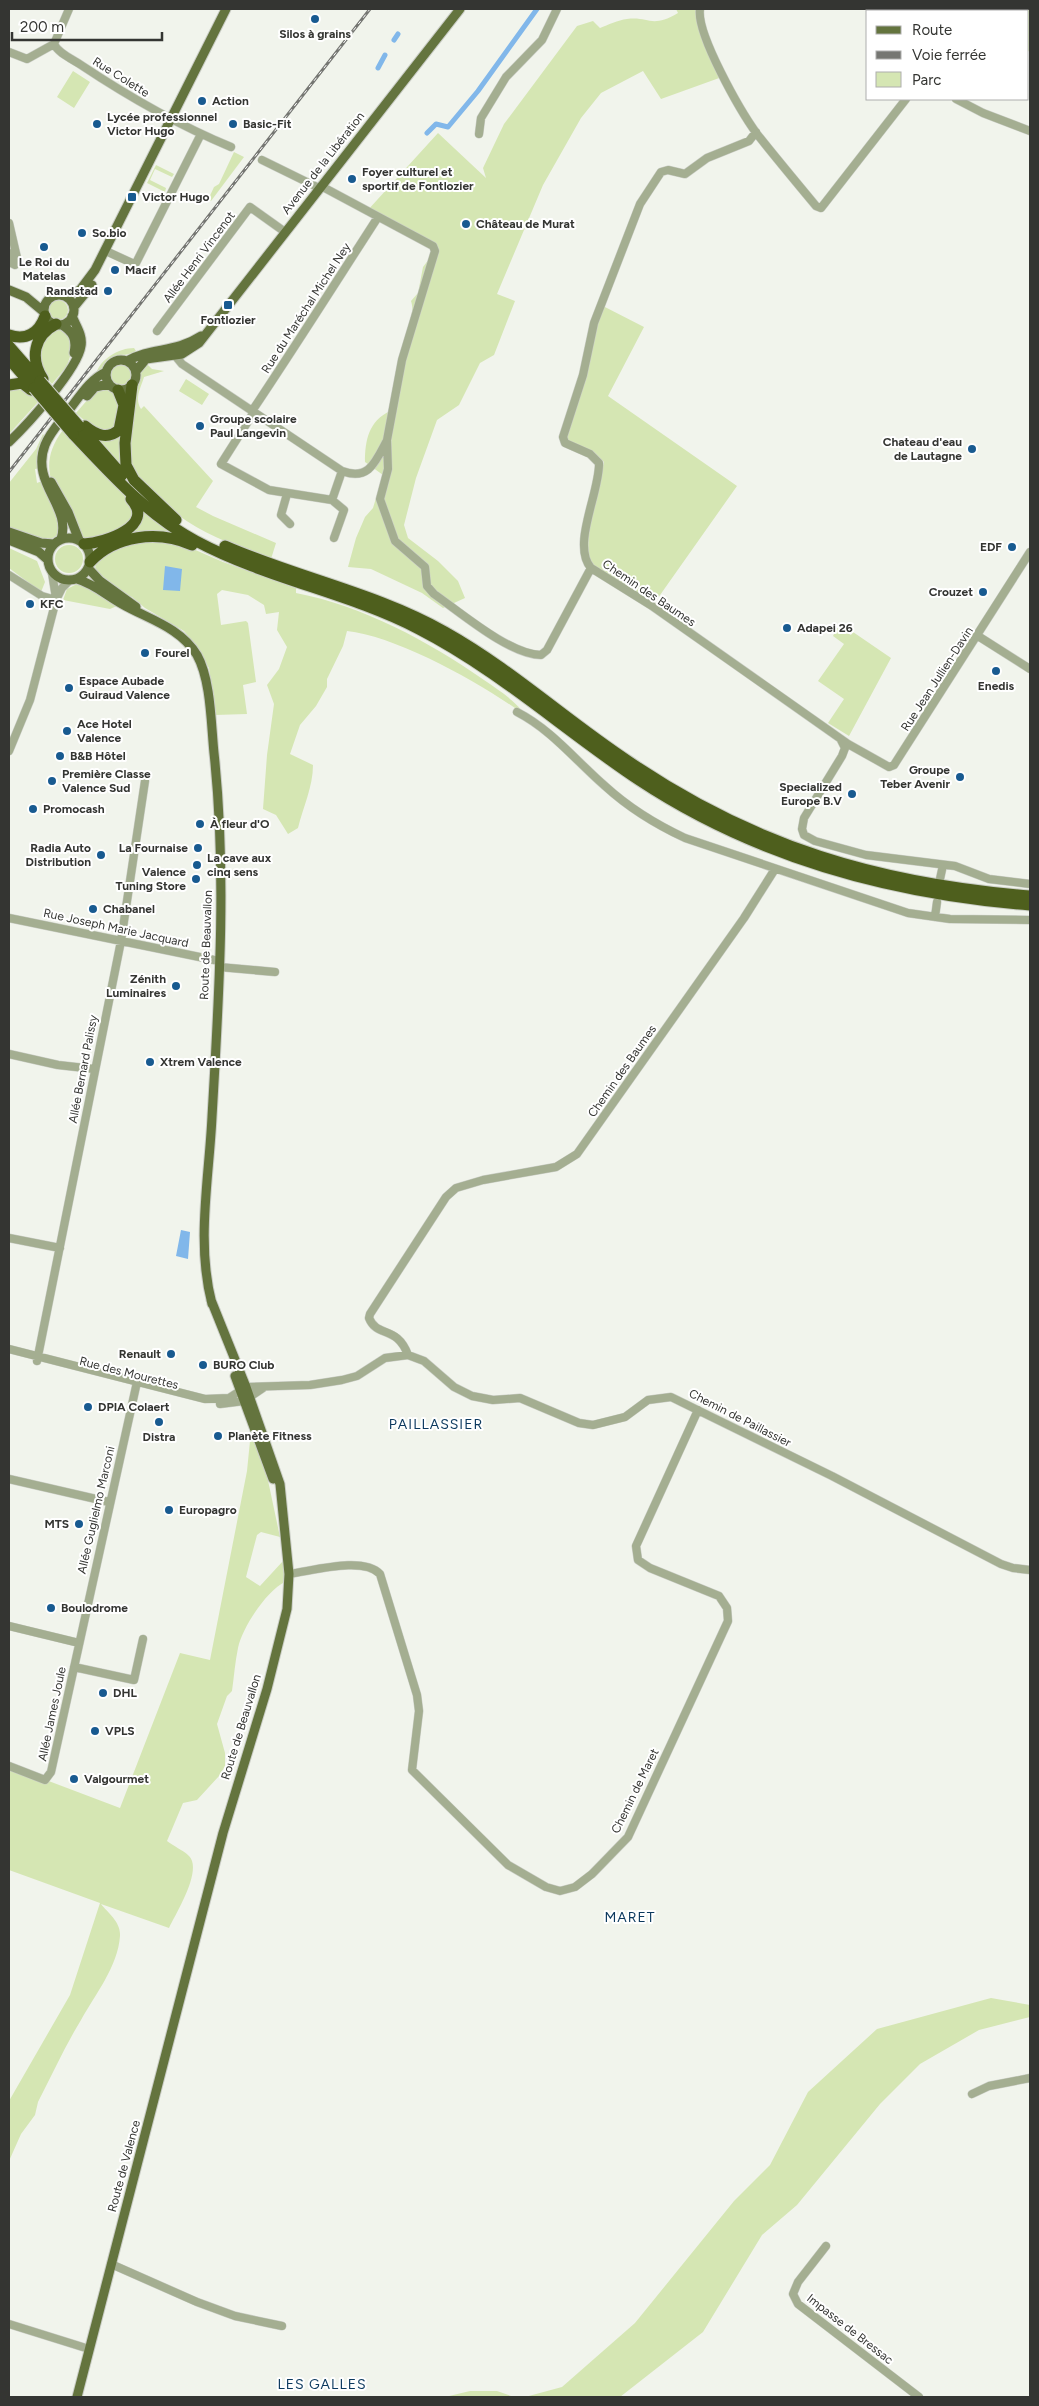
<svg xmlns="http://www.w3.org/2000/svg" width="1039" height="2406" viewBox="0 0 1039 2406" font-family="Figtree,sans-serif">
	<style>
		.green { fill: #d5e6b3 }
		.water { fill: #81b7ea }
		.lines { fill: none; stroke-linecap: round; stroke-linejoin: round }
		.canal { stroke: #81b7ea; stroke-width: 5 }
		.minor-casing { stroke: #cbcec7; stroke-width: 9 }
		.major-casing { stroke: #cbcec7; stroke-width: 11 }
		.highway-casing { stroke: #cbcec7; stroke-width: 13 }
		.minor { stroke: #a4ae91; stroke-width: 8 }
		.major { stroke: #64743e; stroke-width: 9 }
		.highway { stroke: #4e5f1d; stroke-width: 11 }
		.rail-casing { stroke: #757672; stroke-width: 3 }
		.rail { stroke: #fff; stroke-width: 1; stroke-dasharray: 4; stroke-linecap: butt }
		.highway-bridge-casing { stroke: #cbcec7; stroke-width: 13; stroke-linecap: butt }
		.highway-bridge { stroke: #4e5f1d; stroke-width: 11 }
		.poi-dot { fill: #185a90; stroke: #fff; stroke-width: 2 }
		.labels { text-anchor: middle; stroke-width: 4; stroke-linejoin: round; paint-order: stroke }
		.poi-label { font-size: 12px; font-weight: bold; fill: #343532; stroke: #fff; text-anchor: start }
		.street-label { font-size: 12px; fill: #343532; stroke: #fff }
		.neighbourhood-label { font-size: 14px; letter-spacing: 1px; fill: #0c395e; stroke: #fff }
	</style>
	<rect width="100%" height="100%" fill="#f1f4ec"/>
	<!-- green -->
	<path class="green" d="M676,9H697L700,30L722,77L661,99L643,71L601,93L581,118L543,185L497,294L515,301L494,355L480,363L459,405L437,420L416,478L404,525L408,538L438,561L458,581L465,598L443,608L422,593L371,569L348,567L356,538L365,517L373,508L383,475L365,462C365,440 369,421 390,411L411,328C408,317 415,313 411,301L418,293L423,267L435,251L367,211L438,133L486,178L483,168L504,124L577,26L593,21L600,28C608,25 618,20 627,19C649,16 651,29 678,13Z
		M967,9H1030V52L1028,51V11H970Z
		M73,71L90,82L74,108L57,97Z
		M234,152L244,157L211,201L208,200L214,187L219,184Z
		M156,165L174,174L172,177L155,169L150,180L166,188L165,192L147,183Z
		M48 310a10 10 0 1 1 20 0a10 10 0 1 1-20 0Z
		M601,305L644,327L608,396L737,486L653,605C634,593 602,578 589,561C581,549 599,478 604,462L599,457L570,446L564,431Z
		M56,328L66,330L73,347L67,366L52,384L40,371L39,345Z
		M134,348L136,351C128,356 123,354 115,356C106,359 103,369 96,374C100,359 119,348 134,348Z
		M146,363L152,369L164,371L144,377C141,388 134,398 141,409L144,406L213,481L196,507L213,516L276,543L271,559C240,547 206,536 178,515C169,509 161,500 153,492C144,484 134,475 131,462C128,448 132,434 134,421C136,400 133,380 146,363Z
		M111 375a10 10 0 1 1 20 0a10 10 0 1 1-20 0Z
		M186,379L209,394L202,405L179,391Z
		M16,386L29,392L38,402L9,434V388Z
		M105,388L119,397L120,420L112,431L94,429L76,413L96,390Z
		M63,430L135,507L131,523L102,538L84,539L81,536C60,498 32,471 63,430Z
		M122,432L124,469L97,440Z
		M43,434L46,438L40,468L35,469L37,483L42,481L59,520V534L48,541L9,529V483L36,449Z
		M143,509L179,535L129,537Z
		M159,540L184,545L223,562L296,588V593C363,606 428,641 484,680C500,691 516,701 527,717C487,686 397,636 347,631L343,646L327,679V687L316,706L300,725L290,754L313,765C313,787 303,807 298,828L288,834L276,815L263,809L267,755L274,704L267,685L279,669L287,647L277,630L279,612L266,614L264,605L248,595L222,590L217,594L221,625L246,621L248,623L256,682L243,685L247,714L215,715L209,668L192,641L184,631L145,608L132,597L125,595L95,570L96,561L109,548Z
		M55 559a14 14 0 1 1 28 0a14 14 0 1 1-28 0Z
		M9,548L37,561L45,582L41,592L9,568Z
		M77,584H82L119,605L110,609L63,600L67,589Z
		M837,628L851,635L853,632L891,658L849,736L828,723L844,699L818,681L844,644L833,636Z
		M251,1431L266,1471L280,1537L261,1532L257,1535L246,1577L260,1586L283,1561L285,1582C267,1590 242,1628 238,1648C235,1662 234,1677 232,1691L227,1696L217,1724L225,1753V1766L219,1776L197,1800L183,1803L167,1841C173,1846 183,1850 189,1856C203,1870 176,1913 169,1928L101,1904C108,1913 121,1922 120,1936C118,1966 95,1995 81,2020C65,2046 52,2075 38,2102L35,2115L21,2134L9,2161V2101L70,1995L100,1903L9,1870V1766L120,1808L180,1653L210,1660L247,1471Z
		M991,1998L1030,2005V2017L979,2030L920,2064L880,2104L797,2205L762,2235L703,2332L620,2397H525L562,2387L635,2323L734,2201L770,2165L808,2092L877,2029Z
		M470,2391H497L514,2397H445Z"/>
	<!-- water -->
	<path class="water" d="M165,566L182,569L180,591L163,590Z
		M181,1230L190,1232L188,1259L176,1256Z"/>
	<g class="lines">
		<!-- canal -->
		<path class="canal" d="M394,40L398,34
			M378,68L385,55
			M427,133L436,124L448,127L478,91L537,9"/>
		<!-- minor casing -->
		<g class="minor-casing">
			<path id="minor" d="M700,9C696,34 741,112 757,134C776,158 796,182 816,206L821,208L906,99
				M54,44C58,53 72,59 81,65C129,97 178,125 231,147
				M54,44L69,9
				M9,52L27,59L54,44
				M956,99L983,113L1030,131
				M756,132L749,141L707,158L685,174L668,170L661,172L640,204L594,323L583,375L563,437L565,443L590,454L599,463C600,492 571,545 591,568L652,606L848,744L889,767L894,765L1030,552
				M479,134L481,118L506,77L542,40L557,9
				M262,160L319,188
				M321,186L433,246L435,251L402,360L387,440L388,469L380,499L395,541L425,567L427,586L434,594C460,612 510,655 541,655L547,650L591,568
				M9,223L18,262L15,265L11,263L9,253
				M108,252L132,263H136L201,134
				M157,331L250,207L285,232
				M174,350L177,358L182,364L342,471C368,481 375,463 386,442
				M252,411C295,347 336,282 378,217
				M254,412L221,464L269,490L332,500L342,471
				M287,494L281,515L290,524
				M332,500L344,510L334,538
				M52,573L56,598
				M9,575L42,596L56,600
				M978,636L1030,669
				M517,712C552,730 576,761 605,786C629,808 655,824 685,838L908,913L950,919L1030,920
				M841,740L845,748L842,756L804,818L802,829L804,835L815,841L866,855L955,866L989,879L1030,884
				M9,751L30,700L56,600L62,588L70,580
				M940,879L943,865
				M935,917L937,902
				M9,918L219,961
				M219,967L275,972
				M9,1054L58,1065L94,1069
				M9,1238L60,1248
				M9,1349L205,1399L229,1398L246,1387L310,1385L342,1380L357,1376L385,1358L408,1355L424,1361L454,1387L472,1396L493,1400L520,1398L579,1423L593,1425L625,1417L648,1400L671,1397L832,1476L1001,1564L1013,1568L1030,1570
				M408,1355C397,1325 377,1338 369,1318L370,1314L446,1197L456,1188L483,1180L556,1167L577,1154L744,918L775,869
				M37,1361L121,941L145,781
				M220,1404L244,1401L263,1388
				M9,1479L109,1502
				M289,1574C313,1571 363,1556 380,1574L417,1695L419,1711L412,1770L508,1865L546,1887L560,1891L575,1887L592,1874L628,1837L728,1621L727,1608L719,1596L650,1568L638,1560L636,1546L698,1410
				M9,1626L79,1643
				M74,1667L134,1680L143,1639
				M9,1766L45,1780L51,1772L137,1382
				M972,2094L989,2086L1030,2078
				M826,2246L798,2282L793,2294L798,2304L919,2397
				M111,2264L197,2302L235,2316L282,2326
				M9,2324L89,2349"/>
		</g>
		<!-- major casing -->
		<g class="major-casing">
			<path id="major" d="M9,290L26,297L44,312
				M44 310a15 15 0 1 1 30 0a15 15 0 1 1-30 0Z
				M65,296L80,290L95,270L226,9
				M74,307L92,285
				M62,325C73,332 77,339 74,353
				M106 375a15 15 0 1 1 30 0a15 15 0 1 1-30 0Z
				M127,361C152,347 175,353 201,336
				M136,371L146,359L182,354L199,343L460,9
				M87,396L95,387L109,384
				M9,442C27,425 78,369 81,346C83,335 76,326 72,316
				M51,482L68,512L79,540
				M9,532L41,543L54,544
				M48 559a21 21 0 1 1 42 0a21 21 0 1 1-42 0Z
				M61,539C72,507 30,483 45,445C50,432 61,421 69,410C80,396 90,379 106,372
				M9,540L39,552L47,559
				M88,568L100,581L136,607
				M77,579C94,584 106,595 122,604C148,619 180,627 197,655C211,680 211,724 214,753C227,874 219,996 212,1117C209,1179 196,1243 212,1304
				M235,1376L273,1479
				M77,2397L223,1833L267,1689L287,1609L289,1574L280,1484L246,1387L211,1300"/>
		</g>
		<!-- highway casing -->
		<g class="highway-casing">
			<path id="highway" d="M9,335C26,341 39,333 45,316
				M9,346L37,378
				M9,359L34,388
				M43,379C30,359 33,336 56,324
				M9,385L22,383L31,390
				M132,385L125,443L126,465L134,480L176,520
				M79,426L122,475
				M85,426C96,435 107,440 119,430L124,405L118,390
				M73,434C111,474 147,515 196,541C267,579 348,592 419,629C499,670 565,731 639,780C757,858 891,894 1030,905
				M84,544C105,543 156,526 131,499
				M225,546C298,578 376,593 445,632C511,669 566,720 628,761C754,847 879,884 1030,896
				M90,562C115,535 158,530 192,545"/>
		</g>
		<!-- minor -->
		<use href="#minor" class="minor"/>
		<!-- major -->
		<use href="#major" class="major"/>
		<!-- highway -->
		<use href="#highway" class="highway"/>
		<!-- rail casing -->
		<g class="rail-casing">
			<path id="rail" d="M9,472L370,9"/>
		</g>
		<!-- rail -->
		<use href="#rail" class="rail"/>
		<!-- highway-bridge casing -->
		<g class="highway-bridge-casing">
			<path id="highway-bridge" d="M40,381L79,426
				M34,388L73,434"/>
		</g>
		<!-- highway-bridge -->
		<use href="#highway-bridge" class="highway-bridge"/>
	</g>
	<!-- markers -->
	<g class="poi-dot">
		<circle cx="315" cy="19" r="5"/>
		<circle cx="202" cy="101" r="5"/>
		<circle cx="97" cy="124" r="5"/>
		<circle cx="233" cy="124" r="5"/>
		<circle cx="352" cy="179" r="5"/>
		<rect x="127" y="192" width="10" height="10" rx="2.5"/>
		<circle cx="466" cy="224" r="5"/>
		<circle cx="82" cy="233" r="5"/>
		<circle cx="44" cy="247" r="5"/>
		<circle cx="115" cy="270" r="5"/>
		<circle cx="108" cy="291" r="5"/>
		<rect x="223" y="300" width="10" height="10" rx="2.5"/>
		<circle cx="200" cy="426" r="5"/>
		<circle cx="972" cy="449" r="5"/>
		<circle cx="1012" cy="547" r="5"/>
		<circle cx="983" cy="592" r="5"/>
		<circle cx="30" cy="604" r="5"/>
		<circle cx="787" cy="628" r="5"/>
		<circle cx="145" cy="653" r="5"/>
		<circle cx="996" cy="671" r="5"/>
		<circle cx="69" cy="688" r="5"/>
		<circle cx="67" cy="731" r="5"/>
		<circle cx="60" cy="756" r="5"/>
		<circle cx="960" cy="777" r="5"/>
		<circle cx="52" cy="781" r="5"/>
		<circle cx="852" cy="794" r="5"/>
		<circle cx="33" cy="809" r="5"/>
		<circle cx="200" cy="824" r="5"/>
		<circle cx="198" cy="848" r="5"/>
		<circle cx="101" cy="855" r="5"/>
		<circle cx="197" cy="865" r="5"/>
		<circle cx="196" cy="879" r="5"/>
		<circle cx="93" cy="909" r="5"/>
		<circle cx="176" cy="986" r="5"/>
		<circle cx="150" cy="1062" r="5"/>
		<circle cx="171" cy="1354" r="5"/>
		<circle cx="203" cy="1365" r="5"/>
		<circle cx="88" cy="1407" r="5"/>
		<circle cx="159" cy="1422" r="5"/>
		<circle cx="218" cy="1436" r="5"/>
		<circle cx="169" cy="1510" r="5"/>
		<circle cx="79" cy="1524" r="5"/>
		<circle cx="51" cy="1608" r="5"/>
		<circle cx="103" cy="1693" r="5"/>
		<circle cx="95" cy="1731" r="5"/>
		<circle cx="74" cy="1779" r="5"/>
	</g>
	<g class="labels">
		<!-- poi labels -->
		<g class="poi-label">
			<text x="315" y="38" text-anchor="middle">Silos à grains</text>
			<text x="212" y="105">Action</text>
			<text x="107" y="121">Lycée professionnel<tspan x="107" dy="14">Victor Hugo</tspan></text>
			<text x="243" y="128">Basic-Fit</text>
			<text x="362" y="176">Foyer culturel et<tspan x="362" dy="14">sportif de Fontlozier</tspan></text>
			<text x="142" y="201">Victor Hugo</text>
			<text x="476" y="228">Château de Murat</text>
			<text x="92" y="237">So.bio</text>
			<text x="44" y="266" text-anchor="middle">Le Roi du<tspan x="44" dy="14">Matelas</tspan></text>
			<text x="125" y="274">Macif</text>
			<text x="98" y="295" text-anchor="end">Randstad</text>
			<text x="228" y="324" text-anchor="middle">Fontlozier</text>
			<text x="210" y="423">Groupe scolaire<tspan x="210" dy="14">Paul Langevin</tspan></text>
			<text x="962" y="446" text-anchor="end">Chateau d'eau<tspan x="962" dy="14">de Lautagne</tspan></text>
			<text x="1002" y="551" text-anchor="end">EDF</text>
			<text x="973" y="596" text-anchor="end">Crouzet</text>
			<text x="40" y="608">KFC</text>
			<text x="797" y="632">Adapei 26</text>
			<text x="155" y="657">Fourel</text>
			<text x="79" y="685">Espace Aubade<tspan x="79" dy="14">Guiraud Valence</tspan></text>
			<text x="996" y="690" text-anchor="middle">Enedis</text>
			<text x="77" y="728">Ace Hotel<tspan x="77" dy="14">Valence</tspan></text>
			<text x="70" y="760">B&amp;B Hôtel</text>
			<text x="950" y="774" text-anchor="end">Groupe<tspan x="950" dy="14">Teber Avenir</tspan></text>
			<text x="62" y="778">Première Classe<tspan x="62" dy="14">Valence Sud</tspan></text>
			<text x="842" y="791" text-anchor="end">Specialized<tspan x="842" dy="14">Europe B.V</tspan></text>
			<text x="43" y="813">Promocash</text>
			<text x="210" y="828">À fleur d'O</text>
			<text x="91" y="852" text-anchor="end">Radia Auto<tspan x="91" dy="14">Distribution</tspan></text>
			<text x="188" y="852" text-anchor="end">La Fournaise</text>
			<text x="207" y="862">La cave aux<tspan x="207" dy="14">cinq sens</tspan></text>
			<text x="186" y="876" text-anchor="end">Valence<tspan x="186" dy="14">Tuning Store</tspan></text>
			<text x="103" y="913">Chabanel</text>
			<text x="166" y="983" text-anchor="end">Zénith<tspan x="166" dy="14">Luminaires</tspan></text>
			<text x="160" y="1066">Xtrem Valence</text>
			<text x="161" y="1358" text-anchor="end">Renault</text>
			<text x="213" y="1369">BURO Club</text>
			<text x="98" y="1411">DPIA Colaert</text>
			<text x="228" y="1440">Planète Fitness</text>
			<text x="159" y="1441" text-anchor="middle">Distra</text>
			<text x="179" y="1514">Europagro</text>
			<text x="69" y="1528" text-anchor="end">MTS</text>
			<text x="61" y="1612">Boulodrome</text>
			<text x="113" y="1697">DHL</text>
			<text x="105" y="1735">VPLS</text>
			<text x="84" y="1783">Valgourmet</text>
		</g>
		<!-- street labels -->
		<g class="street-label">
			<text transform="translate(121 77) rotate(32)" y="4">Rue Colette</text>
			<text transform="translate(323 163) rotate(-52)" y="4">Avenue de la Libération</text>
			<text transform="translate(199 257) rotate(-53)" y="4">Allée Henri Vincenot</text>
			<text transform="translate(306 308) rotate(-57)" y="4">Rue du Maréchal Michel Ney</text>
			<text transform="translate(649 593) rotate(34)" y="4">Chemin des Baumes</text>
			<text transform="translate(937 679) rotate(-57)" y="4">Rue Jean Jullien-Davin</text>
			<text transform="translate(116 928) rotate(12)" y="4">Rue Joseph Marie Jacquard</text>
			<text transform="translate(206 945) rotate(-88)" y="4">Route de Beauvallon</text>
			<text transform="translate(83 1069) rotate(-79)" y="4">Allée Bernard Palissy</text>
			<text transform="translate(622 1071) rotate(-55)" y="4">Chemin des Baumes</text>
			<text transform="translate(129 1373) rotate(14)" y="4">Rue des Mourettes</text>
			<text transform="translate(740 1418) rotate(27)" y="4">Chemin de Paillassier</text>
			<text transform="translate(96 1510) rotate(-77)" y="4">Allée Guglielmo Marconi</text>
			<text transform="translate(52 1714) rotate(-78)" y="4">Allée James Joule</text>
			<text transform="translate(241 1727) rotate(-73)" y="4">Route de Beauvallon</text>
			<text transform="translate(635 1791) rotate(-64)" y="4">Chemin de Maret</text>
			<text transform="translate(124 2166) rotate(-75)" y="4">Route de Valence</text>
			<text transform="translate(850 2329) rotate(38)" y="4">Impasse de Bressac</text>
		</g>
		<!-- neighbourhood labels -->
		<g class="neighbourhood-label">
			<text x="436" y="1429">PAILLASSIER</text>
			<text x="630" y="1922">MARET</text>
			<text x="322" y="2389">LES GALLES</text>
		</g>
	</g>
	<!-- border -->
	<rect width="1039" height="2406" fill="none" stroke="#343532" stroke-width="20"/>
	<!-- legend -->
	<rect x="866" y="10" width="162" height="90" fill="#ffffff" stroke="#aeaead"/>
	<rect x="876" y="26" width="25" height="8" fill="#64743e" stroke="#aeaead"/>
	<text x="912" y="35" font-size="15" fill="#343532">Route</text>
	<rect x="876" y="51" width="25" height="8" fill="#757672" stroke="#aeaead"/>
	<text x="912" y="60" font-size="15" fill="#343532">Voie ferrée</text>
	<rect x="876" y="72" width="25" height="15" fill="#d5e6b3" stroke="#aeaead"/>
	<text x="912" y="85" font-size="15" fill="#343532">Parc</text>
	<!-- scale -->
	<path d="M12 32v8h150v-8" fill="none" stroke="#343532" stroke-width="2.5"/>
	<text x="20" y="32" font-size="15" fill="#343532" stroke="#ffffff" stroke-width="4" paint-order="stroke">200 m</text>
</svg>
